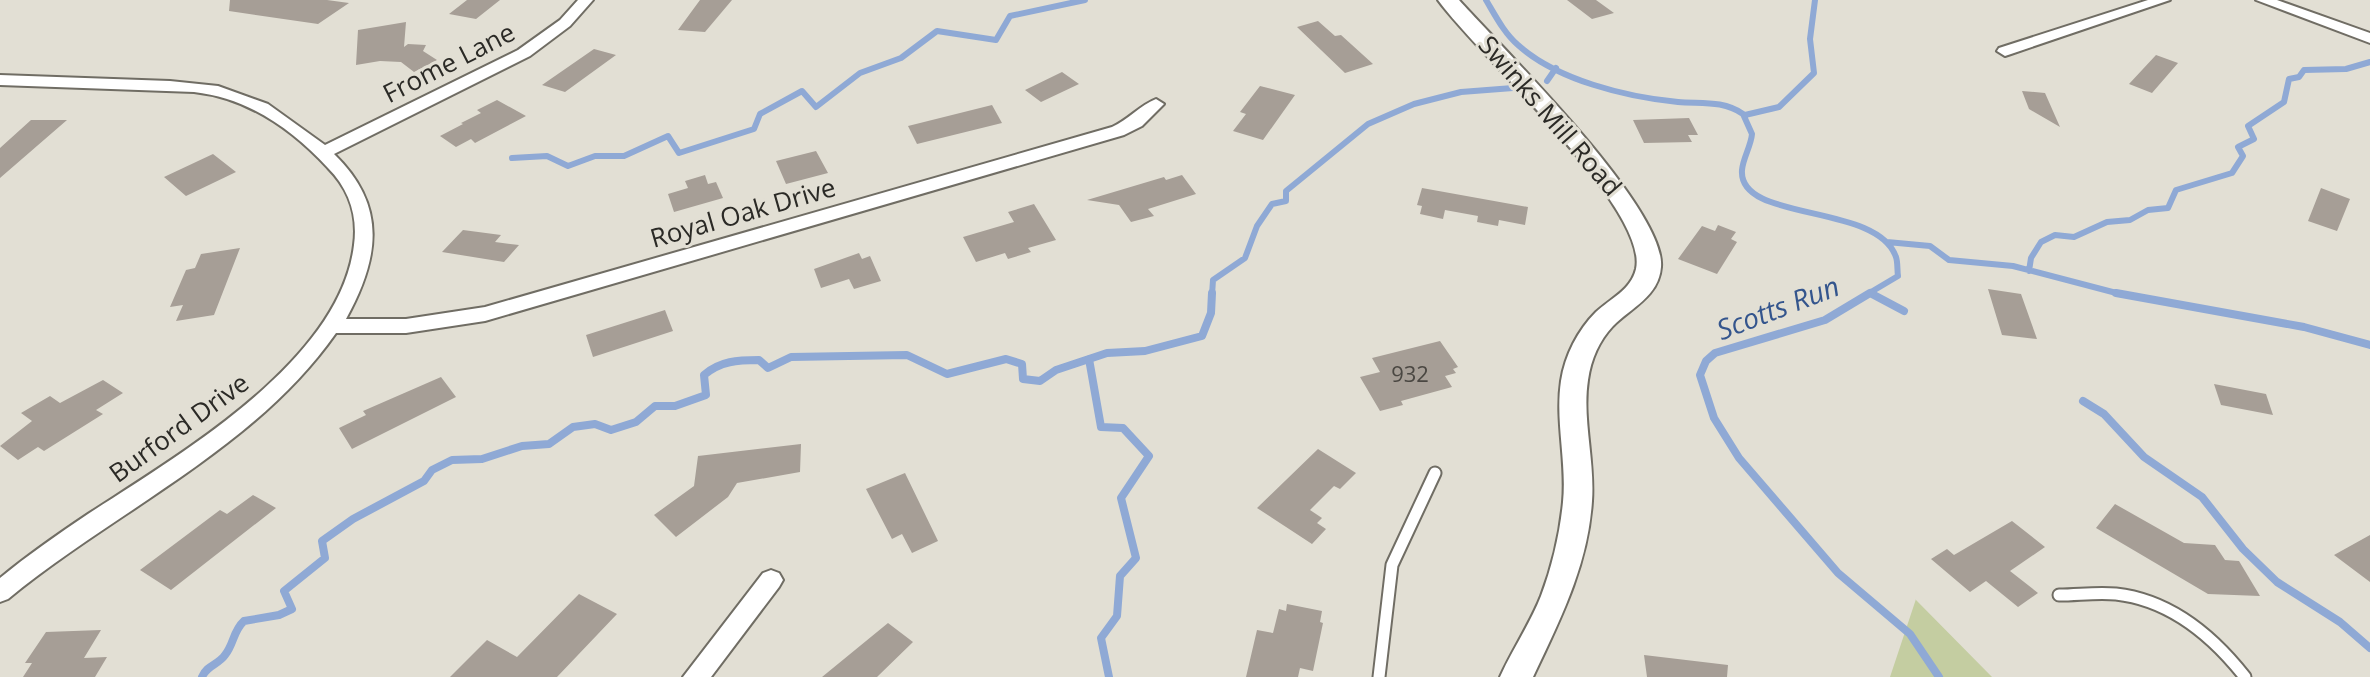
<svg xmlns="http://www.w3.org/2000/svg" width="2370" height="677" viewBox="0 0 2370 677" font-family="'Open Sans',sans-serif">
	<style>
		.green { fill: #c4cda1 }
		.lines { fill: none; stroke-linecap: round; stroke-linejoin: round }
		.stream-far1 { stroke: #8fa9d5; stroke-width: 6 }
		.stream { stroke: #8fa9d5; stroke-width: 8 }
		.building { fill: #a69e96 }
		.service-casing { stroke: #706d64; stroke-width: 15 }
		.minor-casing { stroke: #706d64; stroke-width: 4 }
		.tertiary-casing { stroke: #706d64; stroke-width: 4 }
		.service { stroke: #fff; stroke-width: 11 }
		.minor { fill: #fff; fill-rule: evenodd }
		.tertiary { fill: #fff; fill-rule: evenodd }
		.labels { text-anchor: middle; stroke-width: 6; stroke-linejoin: round; paint-order: stroke }
		.number-label { font-size: 22px; fill: #4a4742 }
		.street-label { font-size: 26px; fill: #2b2a26; stroke: #e2dfd4 }
		.water-label { font-size: 28px; font-style: italic; fill: #34558d; stroke: #e2dfd4 }
	</style>
	<rect width="100%" height="100%" fill="#e2dfd4"/>
	<!-- green -->
	<path class="green" d="M1916,599V600L1992,677H1890Z"/>
	<g class="lines">
		<!-- stream-far1 -->
		<path class="stream-far1" d="M1486,0C1495,15 1504,33 1518,45C1557,80 1626,97 1678,102C1701,104 1723,100 1743,114L1752,134C1751,146 1743,158 1742,170C1738,223 1877,202 1896,257C1898,263 1897,270 1898,276L1866,295
			M1547,81L1556,68
			M1745,115L1779,107L1814,73L1810,39L1815,0
			M512,158L547,156L568,166L595,156H624L668,136L679,153L754,129L760,114L802,91L816,107L860,73L901,58L937,31L996,40L1010,16L1085,0
			M1887,242L1930,246L1949,260L2013,266L2124,295
			M2029,271L2031,258L2041,242L2055,235L2074,237L2107,222L2130,220L2148,210L2168,208L2176,190L2232,173L2243,156L2238,147L2254,139L2248,126L2284,102L2289,79L2299,77L2304,70L2346,69L2370,62
			M1212,295L1213,280L1245,258L1257,226L1272,204L1286,201V191L1368,124L1414,104L1461,92L1513,88"/>
		<!-- stream -->
		<path class="stream" d="M1870,293L1825,320L1715,353L1706,361L1700,375L1714,418L1739,458L1838,573L1910,634L1939,677
			M2116,293L2304,327L2370,345
			M1872,294L1904,311
			M1089,359L1101,427L1123,428L1149,456L1121,498L1136,558L1120,576L1117,616L1101,638L1109,677
			M2083,401L2104,414L2144,457L2202,497L2243,549L2277,582L2340,622L2370,648
			M202,677C207,665 218,665 225,655C234,644 233,631 244,621L279,615L292,609L284,591L325,558L322,541L353,519L424,481L432,470L452,460L482,459L522,446L549,444L573,427L595,424L611,430L636,422L655,406H675L706,395L704,375C720,361 738,360 759,360L768,368L791,357L907,355L947,374L1006,359L1022,364L1023,379L1040,381L1056,370L1107,353L1145,351L1202,336L1211,313L1212,293"/>
	</g>
	<!-- building -->
	<path class="building" d="M230,0H327L349,3L318,24L229,11Z
		M467,0H500L476,19L449,14Z
		M700,0H732L705,32L678,30Z
		M1567,0H1596L1614,13L1592,19Z
		M1318,21L1335,36L1341,35L1373,64L1345,73L1297,27Z
		M406,22L404,47L408,44L426,45L423,51L437,60L414,72L401,62L380,61L356,65L358,30Z
		M594,49L616,55L565,92L542,85Z
		M2156,55L2178,63L2152,93L2129,84Z
		M1062,72L1079,84L1041,102L1025,90Z
		M1260,86L1295,95L1263,140L1233,131L1246,114L1240,112Z
		M2022,91L2045,93L2060,127L2029,109Z
		M497,100L526,116L475,143L471,139L456,147L440,136L463,124L461,123L481,113L477,110Z
		M992,105L1002,123L917,144L908,126Z
		M1689,118L1698,135H1688L1692,142L1644,143L1633,120Z
		M31,120H67L0,178V148Z
		M816,151L828,173L786,184L776,161Z
		M213,154L236,172L186,196L164,177Z
		M705,175L708,184L716,182L723,198L674,212L668,194L688,188L685,181Z
		M1182,175L1196,194L1148,209L1154,216L1131,222L1119,205L1087,200L1164,177L1166,180Z
		M1422,188L1528,207L1525,225L1499,220L1498,226L1477,222L1478,216L1445,210L1443,219L1420,214L1422,206L1417,205Z
		M2321,188L2350,199L2337,231L2308,221Z
		M1034,204L1056,240L1028,248L1031,252L1008,259L1005,253L976,262L963,237L1014,222L1008,212Z
		M1718,225L1736,232L1731,239L1737,242L1717,274L1678,259L1702,226L1715,231Z
		M463,230L501,235L495,242L519,245L504,262L442,252Z
		M240,248L214,315L176,321L183,305L170,307L186,270L195,268L201,254Z
		M859,253L862,259L870,256L881,281L854,289L849,279L821,288L814,269Z
		M1988,289L2021,294L2037,339L2002,335Z
		M665,310L673,331L593,357L586,335Z
		M1440,341L1458,367L1453,369L1456,373L1445,376L1452,387L1401,401L1403,405L1380,411L1360,377L1380,372L1372,358Z
		M441,377L456,397L352,449L339,428L366,415L363,411Z
		M103,380L123,393L96,410L103,414L44,451L38,447L18,460L0,446L32,421L21,413L50,396L60,403Z
		M2214,384L2266,394L2273,415L2221,405Z
		M801,444L800,472L737,483L728,497L676,537L654,515L694,486L698,456Z
		M1318,449L1356,473L1340,489L1334,486L1310,510L1322,518L1317,523L1326,529L1312,544L1257,508Z
		M905,473L938,541L912,553L902,534L892,539L866,489Z
		M253,495L276,508L171,590L140,570L220,510L227,514Z
		M2115,504L2184,543L2215,545L2225,560L2239,561L2260,596L2208,594L2096,528Z
		M2012,521L2045,547L2010,571L2038,593L2018,607L1986,581L1970,592L1931,559L1947,549L1954,555Z
		M2370,535V582L2334,555Z
		M579,594L617,614L557,677H450L487,640L517,657Z
		M1287,604L1322,611L1320,622L1323,623L1313,671L1300,668L1298,677H1246L1257,630L1273,633L1279,609L1286,611Z
		M888,623L913,642L877,677H822Z
		M101,630L84,658L107,657L95,677H23L32,663H25L46,632Z
		M1644,655L1728,665L1727,677H1647Z"/>
	<g class="lines">
		<!-- service casing -->
		<g class="service-casing">
			<path id="service" d="M2059,595C2078,595 2097,592 2116,594C2170,600 2212,635 2245,677
				M1379,677L1392,565L1435,473"/>
		</g>
		<!-- minor casing -->
		<g class="minor-casing">
			<path id="minor" d="M578,0H593L570,26L530,56L334,154C388,206 379,259 346,319H406L485,307L1112,127C1128,120 1140,105 1156,99L1164,104L1142,126L1124,135L485,321L406,333H336C254,450 116,510 8,599L0,602V578C28,555 58,534 88,514C178,455 340,362 354,245C358,216 349,189 328,168C292,129 248,98 194,92L0,85V75L170,81L218,86L268,104L325,145L518,50L560,20Z
				M2148,0H2170L2011,54L2005,56L1997,51L1999,48Z
				M2256,0H2277L2370,33V43Z
				M771,570L779,573L783,580L779,587L711,677H683L763,573Z"/>
		</g>
		<!-- tertiary casing -->
		<g class="tertiary-casing">
			<path id="tertiary" d="M1438,0H1459C1501,47 1666,208 1661,267C1659,296 1631,308 1613,326C1599,341 1591,359 1588,380C1582,419 1595,461 1592,501C1588,565 1560,620 1533,677H1500C1512,650 1530,624 1541,596C1552,567 1560,533 1563,502C1567,462 1555,421 1561,381C1565,355 1578,330 1596,312C1611,298 1631,290 1636,269C1649,208 1476,53 1438,0Z"/>
		</g>
		<!-- service -->
		<use href="#service" class="service"/>
		<!-- minor -->
		<use href="#minor" class="minor"/>
		<!-- tertiary -->
		<use href="#tertiary" class="tertiary"/>
	</g>
	<g class="labels">
		<!-- number labels -->
		<g class="number-label">
			<text x="1410" y="382">932</text>
		</g>
		<!-- street labels -->
		<g class="street-label">
			<text transform="translate(449 63) rotate(-27)" y="9">Frome Lane</text>
			<text transform="translate(1550 116) rotate(49)" y="9">Swinks Mill Road</text>
			<text transform="translate(743 213) rotate(-16)" y="9">Royal Oak Drive</text>
			<text transform="translate(179 428) rotate(-36)" y="9">Burford Drive</text>
		</g>
		<!-- water labels -->
		<g class="water-label">
			<text transform="translate(1778 308) rotate(-21)" y="10">Scotts Run</text>
		</g>
	</g>
</svg>
